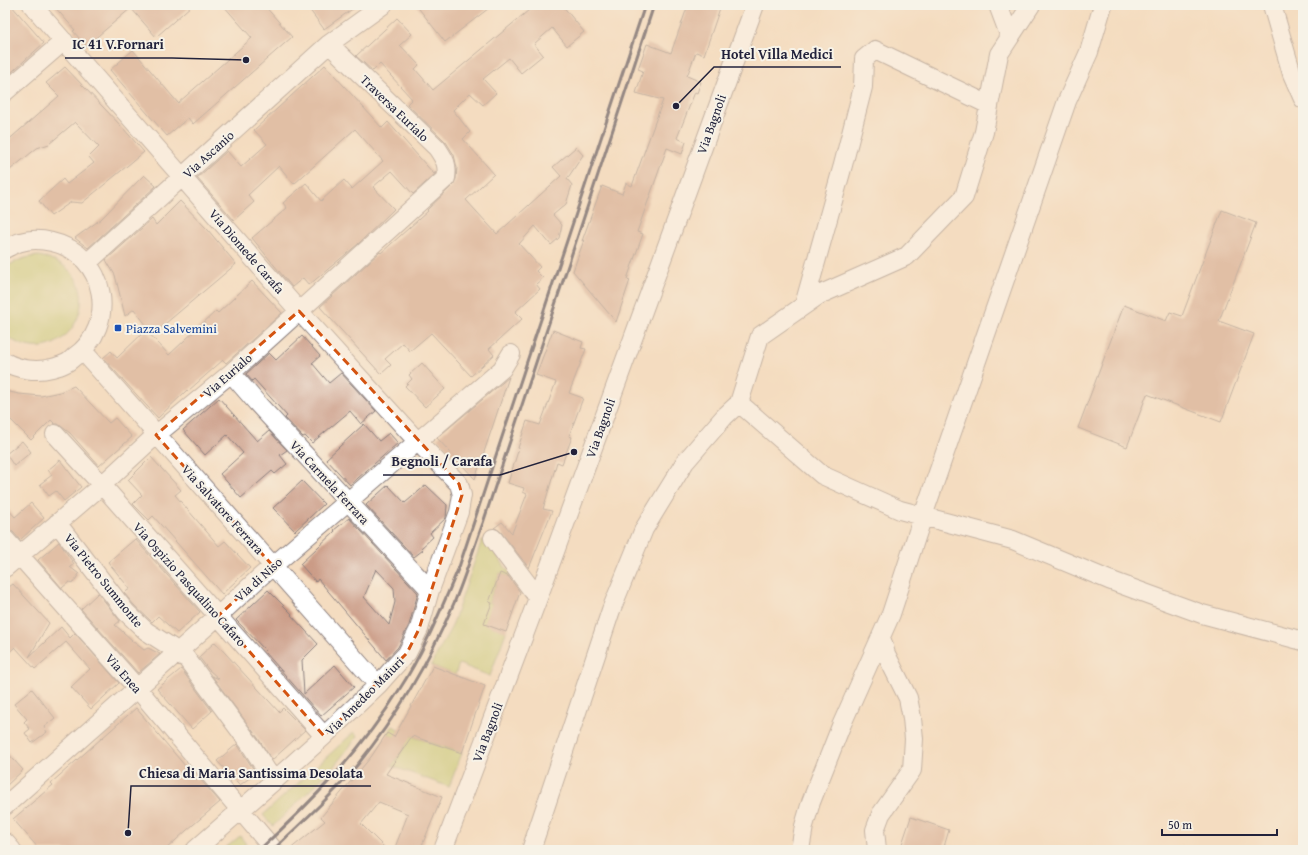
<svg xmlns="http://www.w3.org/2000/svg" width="1308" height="855" viewBox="0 0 1308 855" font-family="'Gentium Book Plus',serif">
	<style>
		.green { fill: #bbc86a; stroke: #6e7552 }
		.building { fill: #cb9b86; fill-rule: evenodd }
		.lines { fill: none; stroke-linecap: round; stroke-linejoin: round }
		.minor-casing { stroke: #8b7f7e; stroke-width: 20 }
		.minor { stroke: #fff; stroke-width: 18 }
		.rail { stroke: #22223b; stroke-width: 3 }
		.marked { fill: none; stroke: #d45411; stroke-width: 3; stroke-dasharray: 8 5; stroke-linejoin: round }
		.transit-dot { fill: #1a4fb4; stroke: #f7f3e8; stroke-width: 1.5 }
		.labels { text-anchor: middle; stroke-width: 4; stroke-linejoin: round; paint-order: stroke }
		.street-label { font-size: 13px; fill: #22223b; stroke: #f7f3e8 }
		.transit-label { font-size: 13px; fill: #164399; stroke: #f7f3e8; text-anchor: start }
		.leader { fill: none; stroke: #22223b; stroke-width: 1.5 }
		.callout-dot { fill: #22223b; stroke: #f7f3e8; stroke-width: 1.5 }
		.callout-label { font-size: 14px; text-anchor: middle; font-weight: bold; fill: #22223b; stroke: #f7f3e8; stroke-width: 4; stroke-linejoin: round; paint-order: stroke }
	</style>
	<rect width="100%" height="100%" fill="#f7f3e8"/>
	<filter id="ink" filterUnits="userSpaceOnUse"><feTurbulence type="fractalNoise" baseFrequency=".025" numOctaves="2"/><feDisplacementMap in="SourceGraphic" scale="8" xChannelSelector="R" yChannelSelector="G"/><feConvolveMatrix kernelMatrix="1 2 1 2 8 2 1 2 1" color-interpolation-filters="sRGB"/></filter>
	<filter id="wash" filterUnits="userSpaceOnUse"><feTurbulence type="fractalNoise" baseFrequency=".012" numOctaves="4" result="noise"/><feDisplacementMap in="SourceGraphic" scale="16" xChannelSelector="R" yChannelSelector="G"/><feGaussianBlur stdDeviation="0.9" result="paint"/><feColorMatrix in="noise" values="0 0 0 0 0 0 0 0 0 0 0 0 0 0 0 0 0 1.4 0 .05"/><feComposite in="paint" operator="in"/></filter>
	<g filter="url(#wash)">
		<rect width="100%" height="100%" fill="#f4dcc0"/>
		<!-- green -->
		<path class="green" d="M39,256C122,272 68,384 5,335V268C16,260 25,257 39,256Z
			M482,540L487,541L513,578L500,573L489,602L492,603L506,632L490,676L459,664L455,675L431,665L452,626Z
			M393,726L408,735L462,753L449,787L392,766L406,745L387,733Z
			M354,732L358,736L331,770L273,826L263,815Z
			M240,836L246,844L239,850H223Z"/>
		<g id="blocks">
			<!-- building -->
			<path class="building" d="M5,5H11L44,43L5,78Z
				M53,5H192L156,37L131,8L86,46L73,31L75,30Z
				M223,5H264L292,37L193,124L188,118L167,136L110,70L133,50L178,103L252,38Z
				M306,5H358L324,29Z
				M416,5H493L445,42Z
				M535,5H562L584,32L567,46L552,28L534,44L543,55L521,73L509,58L483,79L496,93L483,105L470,93L453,110L470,132L463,139L494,174L466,200L497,234L561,176L553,167L576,147L583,155L567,179L572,185L566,204L553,215L562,225L559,238L551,245L535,226L519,244L540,267L536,271L543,278L536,284L540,289L515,312L522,319L489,349L494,355L471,376L431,333L410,351L403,343L385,359L391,365L381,374L320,307L380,252L381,253L428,211L427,210L453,185L456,179L457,168L454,155L446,142L407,104L412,99L380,64L373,71L356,56L397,18L412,34L400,45L419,65L415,69L433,90Z
				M688,5H721L704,55L696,52L687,76L701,82L697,93L695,92L677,138L686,142L682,154L667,148L637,232L643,234L627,279L630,280L616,322L573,271L584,240L582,241L602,186L622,194L626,183L632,186L663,100L636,93L643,71L638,69L647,44L671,53Z
				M325,65L382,128L388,122L434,174L436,171V173L413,194L392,171L373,187L394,209L358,244L309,285L303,278L292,287L252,238L287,208L283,203L306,183L321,201L344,180L352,189L383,161L355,129L294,184L279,166L248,195L254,202L234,220L197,178L227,151L241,167L267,144L254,130Z
				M65,67L122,127L144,152L82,203L71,202L51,216L39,201L63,179L67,184L94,163L89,157L99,147L75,122L49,144L37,148L5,174V143L59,96L46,83Z
				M144,175L156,186L88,248L75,238L101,219Z
				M180,201L208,230L236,264L153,334L134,309L125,316L115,275L106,260L152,219L156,225Z
				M1222,210L1256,223L1219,321L1254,334L1221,422L1147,394L1127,447L1078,428L1124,305L1166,321L1170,312L1182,316Z
				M252,281L282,313L226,363L223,360L188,391L187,390L158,418L103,358L111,351L117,358L146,330L169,355L216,311L218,313Z
				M553,330L583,342L581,348L586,349L569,393L583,398L569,436L572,437L562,464L557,462L543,509L552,511L529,568L501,532L497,529L494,528L502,522L512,533L527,494L523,492L524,488L508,483L519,448H518L527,421L540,425L556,382L536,375Z
				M302,336L320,356L312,363L329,383L341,373L376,411L361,424L350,411L312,443L305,436L303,437L285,418L287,416L254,379L252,381L246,374L269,353L276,360Z
				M422,363L445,389L425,407L405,386L412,379L409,375Z
				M509,377L475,479L437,438Z
				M74,386L109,423L115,418L132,437L99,466L70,433L58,424H55L51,420L31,440L5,414V391L19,394L41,396L60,392Z
				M219,398L257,441L269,431L287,450L280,455L287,464L275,474L272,471L241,498L220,474L243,453L227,435L205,455L183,430Z
				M364,424L379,441L389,433L398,443L350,485L326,459Z
				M22,441L31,452L14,466L6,454Z
				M151,457L181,490L175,495L219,546L225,541L250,568L222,594L153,516L149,520L133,504L142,495L128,480Z
				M60,460L81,487L64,501L56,491L49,496L40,484L52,475L48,470Z
				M302,481L324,504L295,531L273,508Z
				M388,485L405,503L426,485L447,505L446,518L430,533L433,537L421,548L423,550L414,557L366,505Z
				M31,503L44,518L20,540L13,532L9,529H5V506L15,517Z
				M349,518L418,593L409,625L398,647L386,660L318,579L316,582L300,564L335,531L334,530ZM376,569L394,588L395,602L389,625L364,597Z
				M135,539L200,612L177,633L158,616L152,622L134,605L124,593L130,589L108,562Z
				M59,542L74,564L70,567L79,574L73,583L69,582L62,588L38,560Z
				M500,573L508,576L520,592L506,632L484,624L492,603L489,602Z
				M13,584L49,623L29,657L61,627L70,638L75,633L119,683L91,709L71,687L90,669L66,642L35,669L15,647L5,656V590Z
				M268,590L292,614L291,615L318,644L302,660L304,694L335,665L354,687L321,716L265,652L266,651L236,620Z
				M98,593L120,621L115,625L132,640L131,641L135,643L144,650L148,648L160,654L138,673L81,609Z
				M215,642L279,712L283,708L305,730L272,760L258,738L212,676L219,679L208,669L199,657Z
				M433,666L485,686L462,753L412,736L386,774L442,797L420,850H394L408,814L379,802L361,824L387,850H289L325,821L321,817L371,757L387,733L394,737Z
				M181,669L212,711L192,729L157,689Z
				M32,689L55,718L44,727L47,732L32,743L25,733L30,729L24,722L27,719L14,704Z
				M136,708L197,780L199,778L220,802L187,830L165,850H40L13,819L53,785L51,783Z
				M237,744L256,773L240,785L217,761Z
				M5,750L23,770L5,787Z
				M911,817L949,830L943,850H900Z"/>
		</g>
	</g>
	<g filter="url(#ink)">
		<use href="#blocks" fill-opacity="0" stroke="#8b7f7e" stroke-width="1"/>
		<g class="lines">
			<!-- minor casing -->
			<g class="minor-casing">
				<path id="minor" d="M32,5L299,311L418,442L459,484L462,495L459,512L430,590L419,629L407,653L394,667L378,685L324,736L275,780L195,850
					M998,5L1010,37
					M1031,5L999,54L984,132L964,197L907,256L819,295L760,336L739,403L822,475L900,510L1013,540L1109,580L1202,614L1303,641
					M1272,5L1292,74L1303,99
					M5,92L64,41
					M5,249C19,240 36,238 52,242C107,254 119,326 74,357C71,360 67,363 64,364C60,366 56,367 52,368C37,372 19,370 5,362
					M87,263L329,44L383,5
					M804,305L843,165L863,87L864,59L875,50L989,105
					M83,351L378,685
					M231,373L257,403L430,590
					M55,434L102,485L324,736
					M57,523L126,612L146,631L171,647L176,653L186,658L250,744L267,771L275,780
					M493,538L538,598
					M5,539L137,688L274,850
					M5,568L102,485L156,435L231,373L446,178C448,164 445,160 437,148L329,44
					M5,806L218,616L260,577L502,369L511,354
					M5,842L12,850
					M443,850L538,598L755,5
					M531,850L611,610L644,529L685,462L724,417L739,403
					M800,850L804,826L811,802L841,726L891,614L923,516L1067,101L1089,52L1103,5
					M877,850L875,830L881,814L912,770L914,739L912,718L908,698L886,654L881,637"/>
			</g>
			<!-- minor -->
			<use href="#minor" class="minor"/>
			<!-- rail -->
			<path class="rail" d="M259,850C312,802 361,751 399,690C424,652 441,609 459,567L645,5
				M273,850C302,822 333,795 358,764C398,715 429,661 454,603C465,577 473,550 483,523L654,5"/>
		</g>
	</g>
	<!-- marked area -->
	<path d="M0 0H1308V855H0ZM299,311L459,484L462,495L419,629L407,653L324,736L218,616L273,566L156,435Z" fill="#f4dcc0" fill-opacity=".55" fill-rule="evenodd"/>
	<path class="marked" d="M299,311L459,484L462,495L419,629L407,653L324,736L218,616L273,566L156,435Z"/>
	<!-- markers -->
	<rect class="transit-dot" x="114" y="324" width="8" height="8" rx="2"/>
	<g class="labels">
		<!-- street labels -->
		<g class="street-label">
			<text transform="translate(395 108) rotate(44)" y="5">Traversa Eurialo</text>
			<text transform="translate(711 124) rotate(-70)" y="5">Via Bagnoli</text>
			<text transform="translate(208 154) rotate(-42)" y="5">Via Ascanio</text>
			<text transform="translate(247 251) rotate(49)" y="5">Via Diomede Carafa</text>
			<text transform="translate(227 375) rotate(-41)" y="5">Via Eurialo</text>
			<text transform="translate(600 428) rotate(-70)" y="5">Via Bagnoli</text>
			<text transform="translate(330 482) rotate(47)" y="5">Via Carmela Ferrara</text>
			<text transform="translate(223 509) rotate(48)" y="5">Via Salvatore Ferrara</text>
			<text transform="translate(258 579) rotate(-42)" y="5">Via di Niso</text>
			<text transform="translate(104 580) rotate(51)" y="5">Via Pietro Summonte</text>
			<text transform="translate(190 584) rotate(48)" y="5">Via Ospizio Pasqualino Cafaro</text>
			<text transform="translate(124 673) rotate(49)" y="5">Via Enea</text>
			<text transform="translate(364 696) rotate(-45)" y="5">Via Amedeo Maiuri</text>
			<text transform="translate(487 732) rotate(-69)" y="5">Via Bagnoli</text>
		</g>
		<!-- transit labels -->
		<g class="transit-label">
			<text x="126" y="333">Piazza Salvemini</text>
		</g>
	</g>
	<!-- callouts -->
	<path class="leader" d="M246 60L172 58H65M676 106L714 67H841M574 452L500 475H383M128 833L131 786H371"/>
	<g class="callout-dot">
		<circle cx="246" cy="60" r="4"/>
		<circle cx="676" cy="106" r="4"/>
		<circle cx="574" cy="452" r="4"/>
		<circle cx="128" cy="833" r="4"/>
	</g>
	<g class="callout-label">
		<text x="118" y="49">IC 41 V.Fornari</text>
		<text x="777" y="59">Hotel Villa Medici</text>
		<text x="442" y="466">Begnoli / Carafa</text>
		<text x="251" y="778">Chiesa di Maria Santissima Desolata</text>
	</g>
	<!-- margin -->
	<rect width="1308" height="855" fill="none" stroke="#f7f3e8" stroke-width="20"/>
	<!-- scale -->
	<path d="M1162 829v6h115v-6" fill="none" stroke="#22223b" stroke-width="2"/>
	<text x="1168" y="829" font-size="12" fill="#22223b" stroke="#f7f3e8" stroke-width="3" paint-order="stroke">50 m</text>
</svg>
